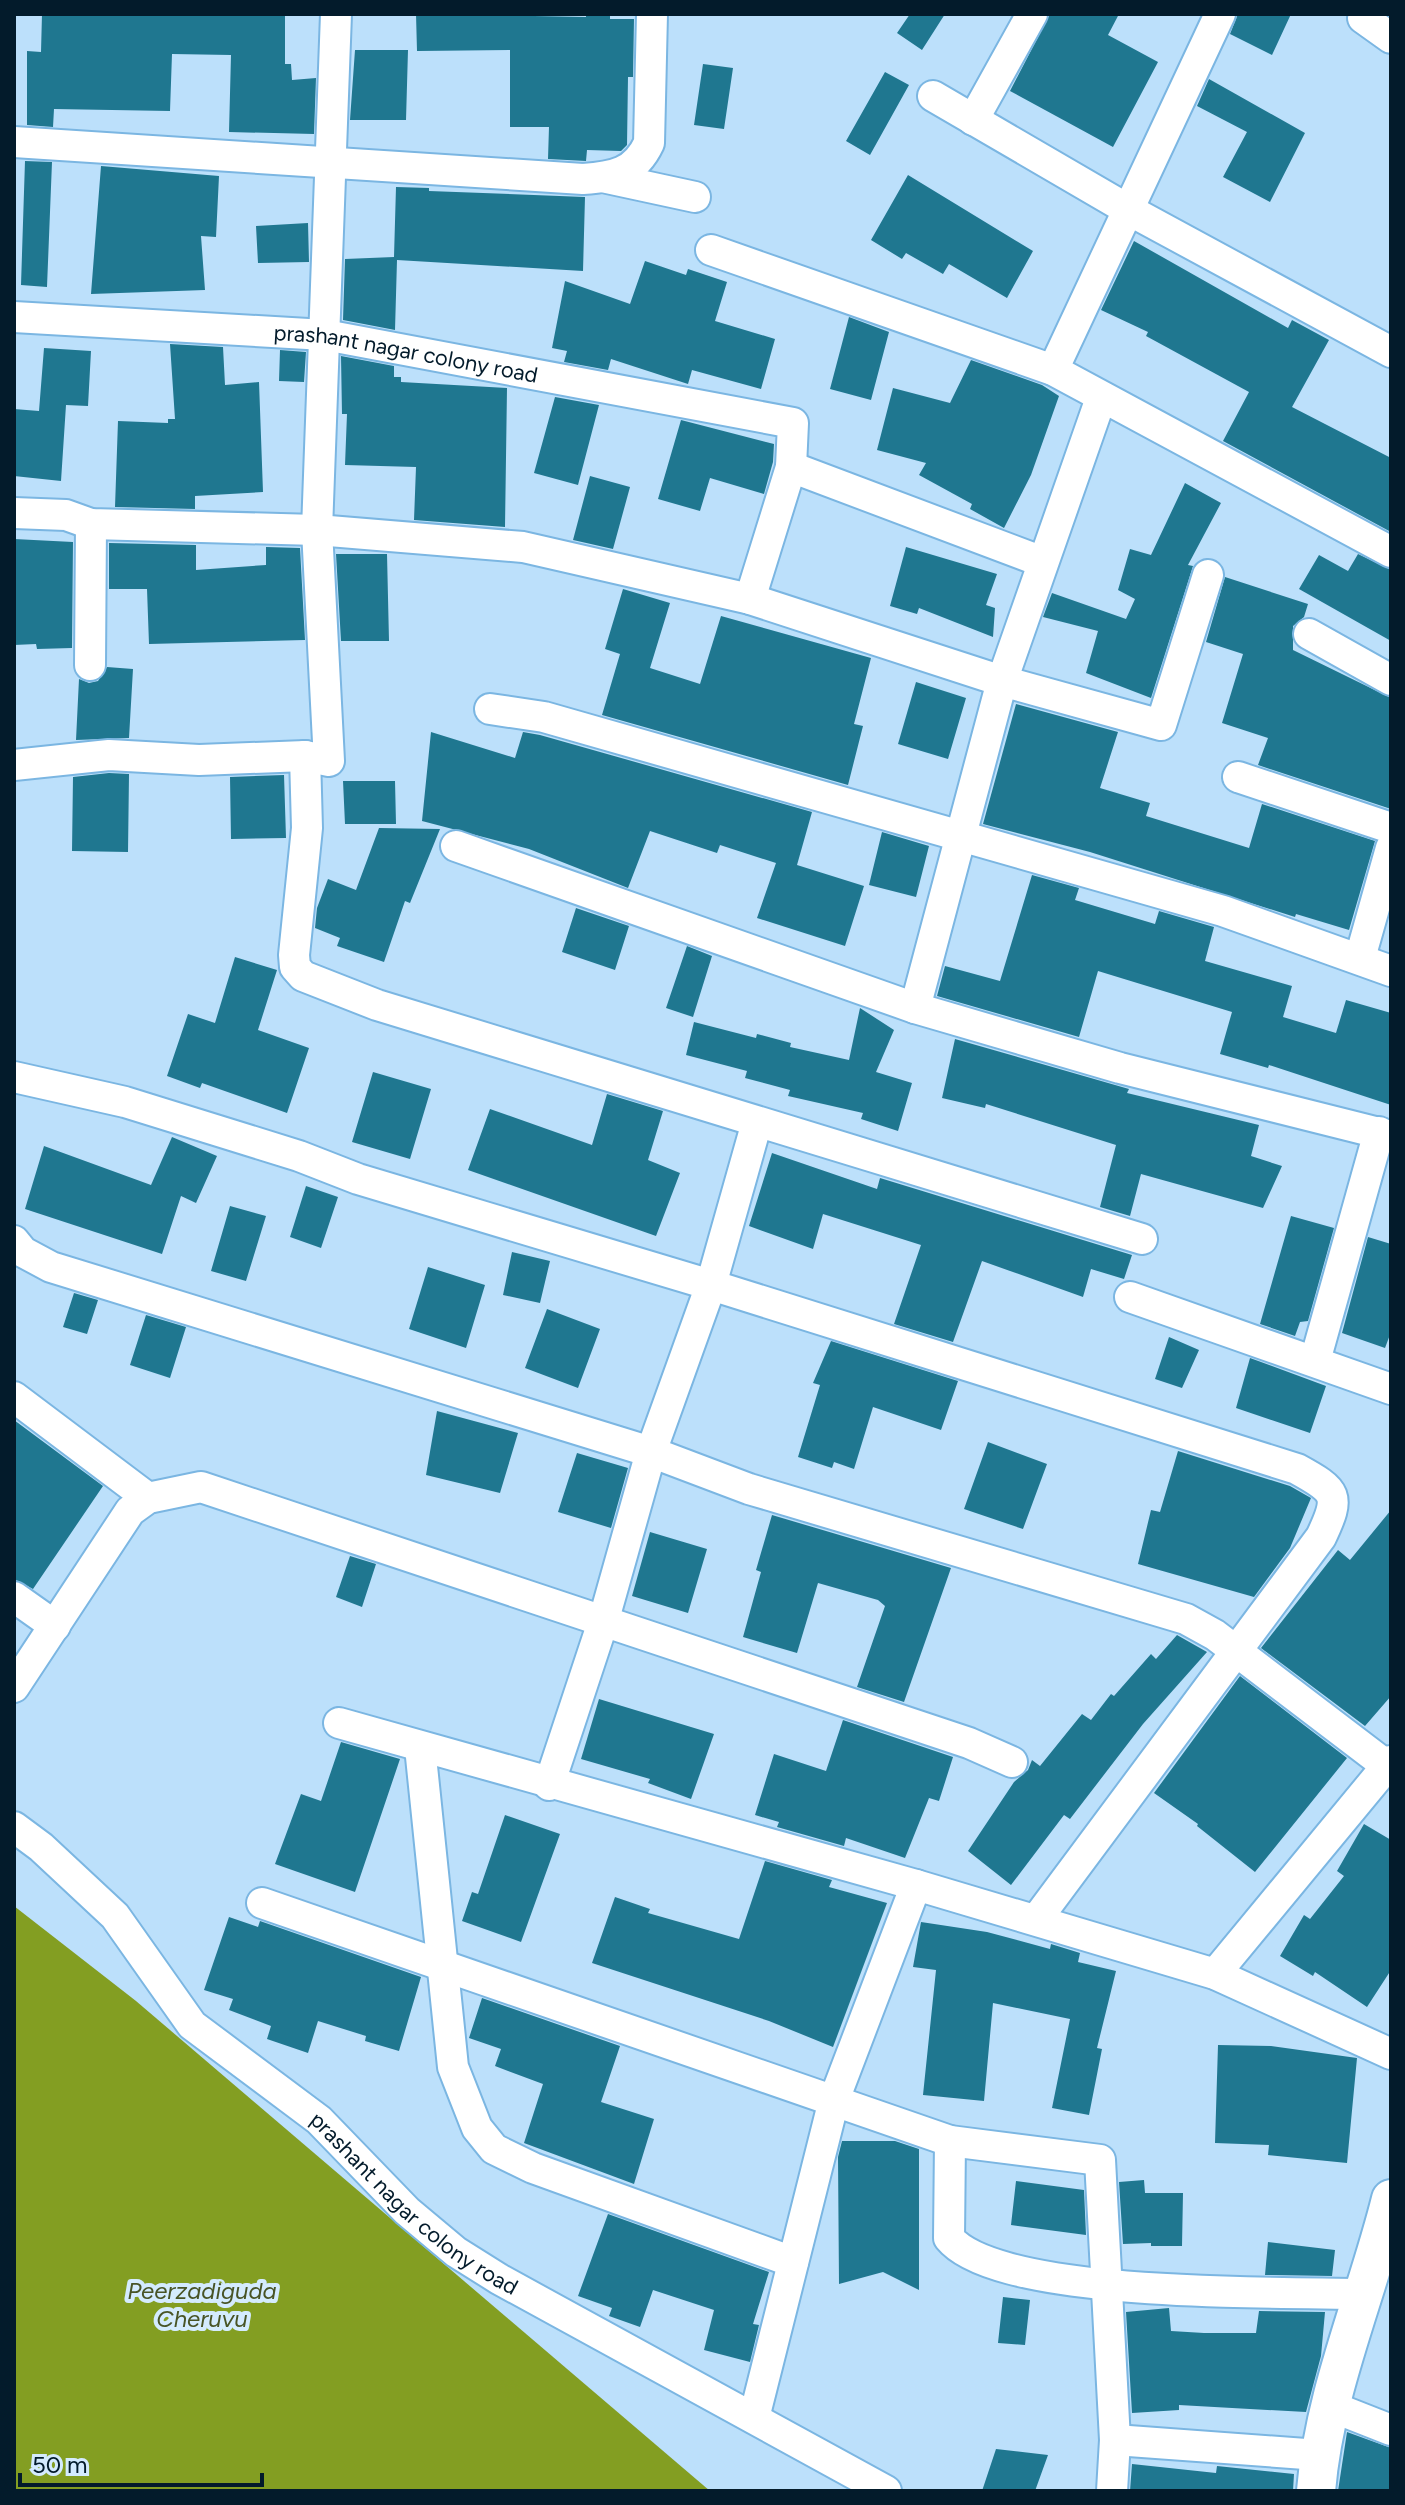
<svg xmlns="http://www.w3.org/2000/svg" width="1405" height="2505" viewBox="0 0 1405 2505" font-family="Figtree,sans-serif">
	<style>
		.water { fill: #839e22 }
		.building { fill: #1f7790 }
		.lines { fill: none; stroke-linecap: round; stroke-linejoin: round }
		.minor-casing { stroke: #7bb6e2; stroke-width: 34 }
		.tertiary-casing { stroke: #7bb6e2; stroke-width: 42 }
		.minor { stroke: #fff; stroke-width: 30 }
		.tertiary { stroke: #fff; stroke-width: 38 }
		.labels { text-anchor: middle; stroke-width: 8; stroke-linejoin: round; paint-order: stroke }
		.street-label { font-size: 22px; fill: #031b2b; stroke: #d4ebfe }
		.water-label { font-size: 24px; font-style: italic; fill: #485426; stroke: #d4ebfe }
	</style>
	<rect width="100%" height="100%" fill="#bce0fb"/>
	<!-- water -->
	<path class="water" d="M14,1906L136,2001L710,2491H14Z"/>
	<!-- building -->
	<path class="building" d="M42,14H285V64H291L292,80L316,78L314,134L229,132L231,55L172,54L170,111L54,109L53,127L27,125V51L41,52Z
		M416,14L586,17V14H610V19H634L633,77H628L627,145L621,151L587,150L586,161L548,159L549,127H510V50L417,51Z
		M910,14H945L922,50L897,33Z
		M1050,14H1119L1108,35L1158,62L1113,147L1010,91Z
		M1238,14H1291L1272,55L1230,34Z
		M355,50H408L406,120H350Z
		M703,64L733,68L724,129L694,125Z
		M885,72L909,85L870,155L846,141Z
		M1209,79L1305,133L1270,202L1223,177L1247,132L1197,106Z
		M25,161L52,162L47,287L21,285Z
		M101,166L219,176L216,237L201,236L205,290L91,294Z
		M908,175L1033,251L1007,298L949,264L943,274L906,253L902,259L871,240Z
		M396,187L429,188V191L585,197L583,271L397,260L395,330L343,320L345,259L394,257Z
		M308,223L309,262L258,263L256,226Z
		M1134,241L1288,328L1292,320L1329,340L1292,407L1391,458V532L1223,441L1249,392L1146,336L1148,332L1101,310Z
		M645,261L686,275L688,269L727,282L715,321L775,339L761,389L692,370L688,384L611,359L608,370L564,362L567,351L552,348L565,281L630,304Z
		M849,317L889,332L871,400L830,389Z
		M170,344L223,347L225,385L259,382L263,492L195,496V509L115,507L118,421L168,423V419H175Z
		M44,348L91,351L88,406L66,405L61,481L14,476V409L39,411Z
		M280,350L306,352L304,382L279,381Z
		M341,356L394,366V377H401V382L507,388L505,527L414,520L416,467L345,465L347,414H342Z
		M971,360L1042,385L1059,396L1031,475L1004,528L970,509L972,504L919,475L926,463L877,450L893,388L950,403Z
		M555,397L599,405L578,485L534,473Z
		M681,420L774,444L773,462L764,494L710,478L700,511L658,499Z
		M590,476L630,487L613,549L573,540Z
		M1185,483L1221,503L1188,565L1193,566L1151,698L1086,673L1098,631L1043,617L1052,593L1126,619L1135,599L1118,590L1130,549L1151,555Z
		M14,539L73,542L72,648L37,649L36,644L14,645Z
		M109,543L196,545V570L266,565V547L300,548L305,640L149,644L147,589H109Z
		M906,547L997,574L986,605L995,608L993,637L919,608L917,614L890,606Z
		M336,554H387L389,641H341Z
		M1358,554L1391,570V641L1299,589L1319,555L1348,571Z
		M1225,577L1308,604L1304,617L1293,626V650L1391,698V809L1258,765L1268,738L1222,723L1243,654L1206,642Z
		M623,589L670,603L650,668L700,684L721,616L871,658L854,724L863,726L848,785L602,715L620,654L605,649Z
		M107,667L133,669L129,738L76,740L79,679L89,683L98,681Z
		M916,682L966,698L948,759L898,744Z
		M1016,704L1118,732L1100,788L1150,803L1146,816L1249,848L1262,804L1375,841L1349,930L1296,914L1295,917L1090,852L983,824Z
		M431,732L515,758L523,732L540,735L812,812L797,865L864,886L845,946L757,918L776,863L720,845L717,853L650,831L628,888L529,849L422,821Z
		M109,773L129,774L128,852L72,851L73,777Z
		M284,775L286,838L231,839L230,777Z
		M343,781H395L396,824H345Z
		M379,828L440,829L410,903L405,901L384,962L337,946L340,938L315,928L317,908L328,879L356,890Z
		M882,832L929,846L916,897L869,885Z
		M1032,875L1079,888L1075,900L1155,924L1159,911L1214,927L1205,961L1292,986L1283,1017L1336,1033L1346,1000L1391,1013V1105L1269,1065L1268,1068L1220,1054L1232,1012L1098,971L1079,1037L937,996L945,966L1000,981Z
		M576,908L629,926L615,970L562,952Z
		M687,946L712,956L693,1017L666,1008Z
		M235,957L277,970L258,1030L309,1048L287,1113L202,1083L200,1088L167,1076L188,1014L215,1023Z
		M860,1008L894,1030L876,1072L912,1083L898,1131L861,1119L863,1113L788,1096L790,1090L745,1078L747,1071L686,1055L694,1022L756,1038L757,1034L791,1043L790,1047L849,1060Z
		M955,1039L1129,1089L1127,1093L1259,1125L1251,1156L1282,1166L1263,1208L1141,1174L1130,1216L1100,1207L1116,1145L986,1104L985,1108L942,1098Z
		M373,1072L431,1089L410,1159L352,1142Z
		M607,1094L663,1111L648,1160L680,1173L656,1236L468,1170L490,1109L592,1145Z
		M172,1137L217,1156L196,1203L181,1196L162,1254L25,1209L44,1146L151,1185Z
		M772,1153L877,1189L880,1178L1132,1255L1124,1279L1091,1269L1083,1297L982,1261L953,1342L894,1324L921,1245L823,1214L813,1249L749,1226Z
		M306,1186L338,1197L321,1248L290,1237Z
		M230,1206L266,1216L246,1281L211,1271Z
		M1291,1216L1334,1228L1308,1321L1300,1322L1295,1336L1260,1324Z
		M1368,1237L1391,1244V1332L1385,1348L1342,1333Z
		M512,1252L550,1261L540,1303L503,1295Z
		M428,1267L485,1285L466,1348L409,1329Z
		M74,1293L98,1300L87,1334L63,1327Z
		M547,1309L600,1329L578,1388L525,1368Z
		M146,1315L186,1327L170,1378L130,1365Z
		M1169,1337L1199,1350L1182,1388L1155,1379Z
		M831,1341L958,1381L941,1430L873,1407L854,1469L834,1462L832,1468L798,1457L820,1385L813,1383Z
		M1250,1358L1326,1386L1310,1433L1236,1408Z
		M437,1411L518,1433L500,1493L426,1475Z
		M14,1420L103,1486L33,1589L14,1579Z
		M988,1442L1047,1464L1023,1529L964,1509Z
		M1178,1451L1290,1486L1311,1498L1290,1548L1254,1597L1138,1564L1151,1510L1160,1512Z
		M577,1453L628,1468L611,1528L558,1512Z
		M1391,1510V1696L1365,1726L1261,1648L1338,1550L1350,1560Z
		M772,1515L951,1568L904,1702L857,1687L885,1606L878,1600L818,1583L797,1653L743,1637L761,1572L756,1570Z
		M650,1532L707,1549L688,1613L632,1596Z
		M350,1556L376,1564L362,1607L336,1597Z
		M1177,1635L1207,1652L1143,1724L1070,1819L1064,1815L1011,1885L968,1851L1014,1782L1028,1770L1032,1760L1040,1766L1082,1714L1091,1720L1111,1694L1114,1696L1151,1654L1156,1659Z
		M1240,1676L1347,1758L1255,1872L1197,1826L1198,1824L1154,1793Z
		M599,1699L714,1734L691,1799L648,1783L650,1779L581,1759Z
		M843,1720L953,1757L939,1801L929,1798L905,1858L846,1838L844,1846L777,1827L779,1822L755,1815L774,1754L826,1771Z
		M341,1742L400,1759L355,1892L275,1864L301,1794L321,1801Z
		M505,1815L560,1834L521,1942L462,1921L472,1892L478,1894Z
		M1364,1824L1391,1840V1970L1367,2007L1315,1972L1313,1976L1280,1956L1304,1915L1310,1919L1344,1876L1337,1871Z
		M765,1861L832,1880L829,1887L887,1903L833,2047L769,2021L592,1963L615,1897L650,1909L648,1913L739,1939Z
		M229,1917L258,1927L260,1921L421,1977L399,2051L365,2041L366,2036L318,2021L308,2053L267,2039L271,2026L229,2010L233,1999L204,1990Z
		M921,1922L987,1932L1050,1949L1051,1944L1080,1953L1078,1962L1116,1971L1097,2048L1102,2049L1089,2115L1052,2108L1070,2019L993,2003L984,2101L923,2095L936,1970L913,1967Z
		M482,1998L620,2046L601,2102L654,2119L634,2184L524,2143L543,2084L495,2066L501,2049L469,2038Z
		M1218,2045L1271,2046L1357,2058L1347,2163L1268,2155L1269,2145L1215,2143Z
		M842,2141H895L919,2149V2290L883,2272L839,2284L838,2157Z
		M1144,2180L1145,2193H1183L1182,2246H1151V2243L1123,2244L1119,2182Z
		M1016,2181L1084,2190L1086,2235L1011,2225Z
		M608,2214L769,2272L753,2324L759,2325L750,2362L704,2350L714,2310L653,2290L640,2327L609,2316L612,2308L578,2296Z
		M1268,2242L1335,2250L1332,2276L1265,2275Z
		M1003,2297L1030,2300L1025,2345L998,2343Z
		M1169,2308L1171,2331L1204,2333H1256L1259,2311L1325,2312L1321,2356L1306,2412L1179,2405V2410L1132,2413L1126,2312Z
		M1347,2432L1391,2448V2491H1338Z
		M996,2449L1048,2455L1035,2491H982Z
		M1132,2464L1216,2473L1217,2466L1294,2474L1293,2491H1130Z"/>
	<g class="lines">
		<!-- minor casing -->
		<g class="minor-casing">
			<g id="minor">
				<path d="M1363,18L1391,38"/>
				<path d="M933,96L1127,209L1391,352"/>
				<path d="M973,120L1032,14"/>
				<path d="M14,142L583,179C614,177 635,173 649,143L652,14"/>
				<path d="M607,178L695,197"/>
				<path d="M711,250L1053,370L1391,552"/>
				<path id="s1" d="M14,317L325,335L793,423L791,467L750,599"/>
				<path d="M1053,370L1220,14"/>
				<path d="M791,467L1043,562"/>
				<path d="M14,513L66,515L91,524L317,530L523,547L750,599L1002,681L1161,725L1208,575"/>
				<path d="M1309,634L1391,680"/>
				<path d="M90,665L91,524"/>
				<path d="M490,709L544,717L1223,911L1391,971"/>
				<path d="M305,756L307,828L294,955L295,967L303,976L377,1005L1142,1239"/>
				<path d="M14,765L109,755L199,760L305,756L329,761L317,530L336,14"/>
				<path d="M1238,777L1391,828"/>
				<path d="M456,846L915,1008L1120,1068L1391,1136"/>
				<path d="M1360,958L1391,848"/>
				<path d="M915,1008L1002,681L1101,398"/>
				<path d="M14,1077L125,1102L299,1156L358,1179L711,1285L1297,1469C1337,1491 1341,1495 1321,1537L1036,1920"/>
				<path d="M14,1241L23,1252L51,1267L651,1452L749,1489L1186,1619L1215,1635L1391,1769"/>
				<path d="M1130,1297L1391,1389"/>
				<path d="M1315,1361L1379,1132"/>
				<path d="M14,1397L148,1498"/>
				<path d="M14,1597L55,1626"/>
				<path d="M14,1687L130,1511L148,1498L201,1487L969,1743L1012,1762"/>
				<path d="M339,1723L916,1885L1215,1974L1391,2054"/>
				<path d="M420,1747L453,2067L477,2128L494,2149L533,2168L793,2262"/>
				<path d="M549,1785L604,1619L651,1452L711,1285L757,1122"/>
				<path id="s2" d="M14,1827L41,1847L115,1916L192,2025L319,2120L407,2211L456,2252L499,2279L886,2491"/>
				<path d="M262,1903L950,2141L1100,2160L1115,2440L1112,2491"/>
				<path d="M1215,1974L1391,1761"/>
				<path d="M950,2141L949,2238C998,2298 1280,2292 1362,2294"/>
				<path d="M1330,2406L1391,2430"/>
				<path d="M754,2418L834,2100L916,1885"/>
				<path d="M1115,2440L1319,2455"/>
			</g>
		</g>
		<!-- tertiary casing -->
		<g class="tertiary-casing">
			<path id="tertiary" d="M1316,2491C1324,2391 1367,2296 1391,2199"/>
		</g>
		<!-- minor -->
		<use href="#minor" class="minor"/>
		<!-- tertiary -->
		<use href="#tertiary" class="tertiary"/>
	</g>
	<g class="labels">
		<!-- street labels -->
		<g class="street-label">
			<text dy="8" stroke="none"><textPath href="#s1" startOffset="394">prashant nagar colony road</textPath></text>
			<text dy="8" stroke="none"><textPath href="#s2" startOffset="554">prashant nagar colony road</textPath></text>
		</g>
		<!-- water labels -->
		<g class="water-label">
			<text x="202" y="2299">Peerzadiguda<tspan x="202" dy="28">Cheruvu</tspan></text>
		</g>
	</g>
	<!-- border -->
	<rect width="1405" height="2505" fill="none" stroke="#031b2b" stroke-width="32"/>
	<!-- scale -->
	<path d="M20 2473v12h242v-12" fill="none" stroke="#031b2b" stroke-width="4"/>
	<text x="32" y="2473" font-size="24" fill="#031b2b" stroke="#d4ebfe" stroke-width="6" paint-order="stroke">50 m</text>
</svg>
